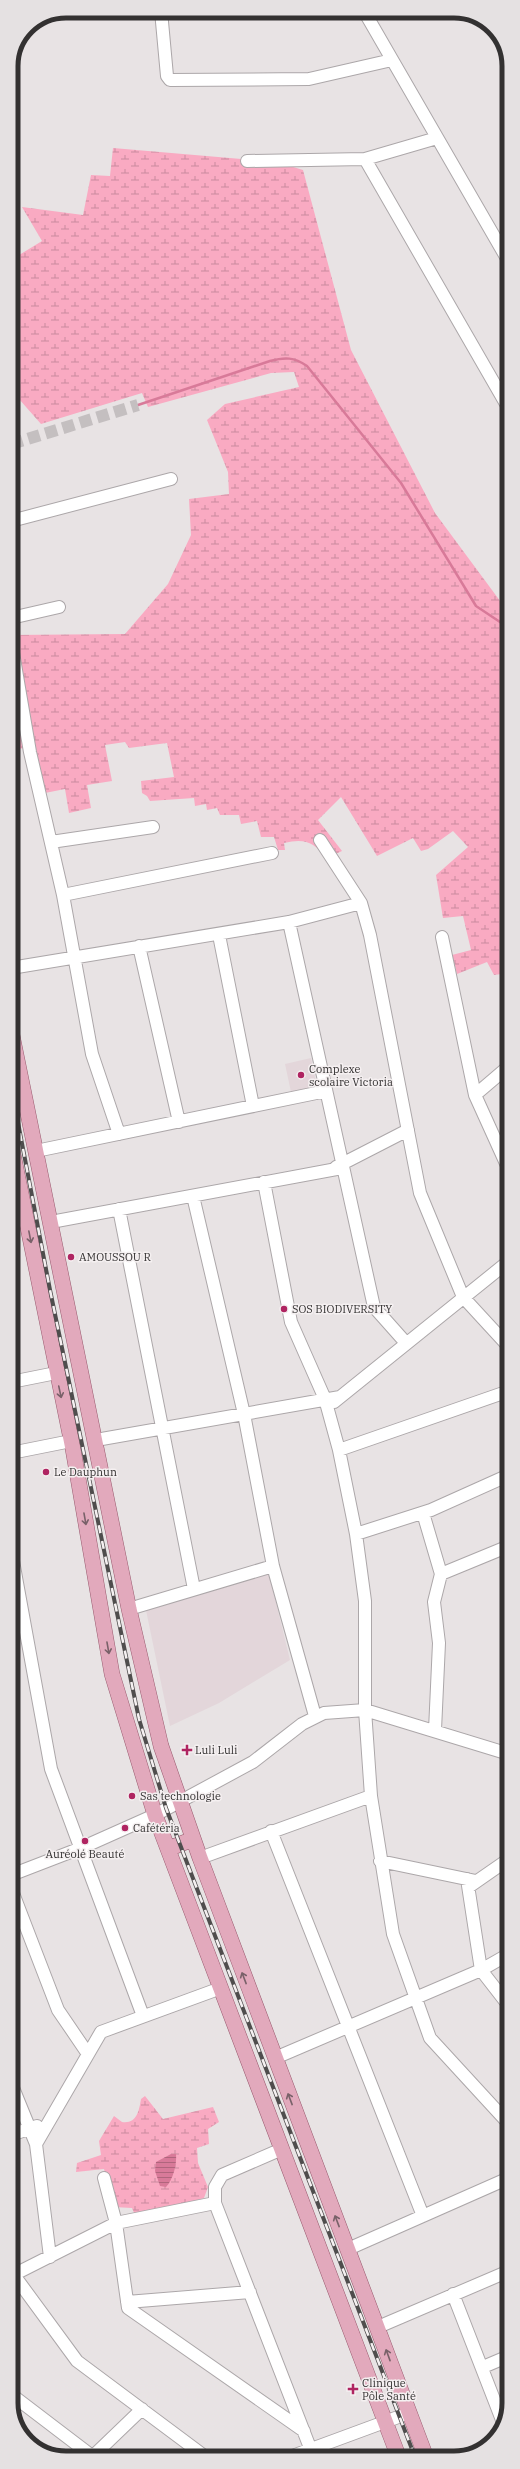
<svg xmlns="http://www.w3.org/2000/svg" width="520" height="2469" viewBox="0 0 520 2469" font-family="'IBM Plex Serif',serif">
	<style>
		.built { fill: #e3d6da }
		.wetland { fill: url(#wetland-marsh) }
		.water { fill: url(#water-rules) }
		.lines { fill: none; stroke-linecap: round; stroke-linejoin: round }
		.stream { stroke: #d87a99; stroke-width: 2.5 }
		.minor-tunnel { stroke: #c4bfc0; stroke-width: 12; stroke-dasharray: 12 6; stroke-linecap: butt }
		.minor-casing { stroke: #aca7a9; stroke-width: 14 }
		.major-casing { stroke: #985a6e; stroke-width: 16 }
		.minor { stroke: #fff; stroke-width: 12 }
		.major { stroke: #e2a9bc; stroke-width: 15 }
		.rail-casing { stroke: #4f4d4d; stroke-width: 4 }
		.rail { stroke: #f5f0f1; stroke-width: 2.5; stroke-dasharray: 8; stroke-linecap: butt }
		.oneway { stroke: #796169 }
		.poi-dot { fill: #af2461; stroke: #f5f0f1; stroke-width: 1.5 }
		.labels { text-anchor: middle; stroke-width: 3; stroke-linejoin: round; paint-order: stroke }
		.poi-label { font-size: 11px; fill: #333131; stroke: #f5f0f1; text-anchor: start }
		.rim { fill: none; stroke: #333131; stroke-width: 5 }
	</style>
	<defs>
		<pattern id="wetland-marsh" width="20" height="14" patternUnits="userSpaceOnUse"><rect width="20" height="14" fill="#f9aac2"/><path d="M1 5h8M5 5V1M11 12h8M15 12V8" fill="none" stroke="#ca8b9e"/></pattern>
		<pattern id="water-rules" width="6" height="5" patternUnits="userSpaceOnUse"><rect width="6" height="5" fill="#d87a99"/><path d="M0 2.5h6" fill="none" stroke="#b0657d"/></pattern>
	</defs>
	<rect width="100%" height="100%" fill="#e8e3e4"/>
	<!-- built -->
	<path class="built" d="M311,1058L317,1087L291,1092L285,1064Z
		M269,1574L290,1660L219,1703L170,1726L146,1610Z"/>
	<!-- wetland -->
	<path class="wetland" d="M113,148L277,162L303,170L351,350L435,513L509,613V973L494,975L487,962L457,974L452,955L471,950L463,916L443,918L436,875L468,847L453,831L428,849L421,851L413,838L377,856L341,797L318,820L342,851L327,858C313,842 305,838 284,843L285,850H278L274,837H261L257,821L241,824L239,815H220L217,808L207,810L206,804L195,806L194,798L150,801L147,796L142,793L141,781L174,777L167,743L129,748L125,742L105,745L112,781L87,785L91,808L69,813L65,789L45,793L35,747L16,749L14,736H11V635L125,634L168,584L191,535L189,499L229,494L228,472L207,420L225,404L299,387L294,372L271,373L148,407L142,393L41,424L19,399L11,402V260L42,241L22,207L83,215L91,175L110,176Z
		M145,2096L163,2119L213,2107L219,2122L208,2129L209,2144L197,2148L198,2163L208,2187L204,2198L156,2212L135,2215L132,2208L113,2207L104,2169L76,2172L77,2163L101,2155L99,2141L114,2116L122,2122C137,2124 139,2111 141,2099Z"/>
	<!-- water -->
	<path class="water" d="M171,2154H176C177,2164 173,2180 166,2187L160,2186L155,2171L156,2162Z"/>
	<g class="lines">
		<!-- stream -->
		<path class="stream" d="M138,405L270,361C285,357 294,357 307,366L401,483L476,606L509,628"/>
		<!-- minor-tunnel -->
		<path class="minor-tunnel" d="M11,444L138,405"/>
		<!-- minor casing -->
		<g class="minor-casing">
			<path id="minor" d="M161,11L167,76L170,80L309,79L392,60
				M364,11L509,262
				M365,159L509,409
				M247,161L365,159L437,138
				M11,521L171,479
				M11,618L59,607
				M11,641L30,752L63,895L92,1054L119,1134
				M320,840L361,903
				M51,842L153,827
				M63,895L272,853
				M289,922L374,1307L406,1343
				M219,935L253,1106
				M442,937L475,1095L509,1170
				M139,946L179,1122
				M11,968L289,922L361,903L370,935L420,1193L463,1297L509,1347
				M475,1095L509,1066
				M36,1151L326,1091
				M336,1167L408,1130
				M264,1182L291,1322L325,1399L339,1450L356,1534L365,1601V1710L371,1796L393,1934L430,2038L509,2124
				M193,1196L244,1414L273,1566L315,1716
				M119,1209L194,1589
				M51,1222L342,1168
				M11,1382L56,1373
				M334,1402L509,1261
				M96,1440L340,1397
				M339,1450L509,1391
				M11,1453L71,1441
				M423,1513L441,1574L434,1602L439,1643L435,1730
				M356,1534L431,1510L509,1475
				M11,1550L51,1769L143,2016
				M441,1574L509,1546
				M129,1609L273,1566
				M271,1831L423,2216
				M200,1858L371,1796
				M380,1861L476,1881
				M11,1875L81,1848L155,1815L253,1762L302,1724L324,1713L365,1710L509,1754
				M467,1879L481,1970L509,2006
				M470,1886L509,1859
				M11,1888L58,2010L88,2054
				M275,2058L481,1970L509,1954
				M11,2083L36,2144L50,2257
				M11,2135L37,2126
				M36,2144L101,2032L221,1988
				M282,2149L222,2175L215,2187V2203L314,2458
				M104,2178L116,2223L128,2308L304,2431
				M348,2249L509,2178
				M11,2271L77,2361L207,2458
				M11,2276L116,2223L215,2203
				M453,2294L502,2420
				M127,2302L250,2292
				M378,2327L509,2271
				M483,2367L509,2356
				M12,2395L92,2456
				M91,2458L142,2409
				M287,2458L409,2413"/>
		</g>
		<!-- major casing -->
		<g class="major-casing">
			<path id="major" d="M11,1030L129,1609L161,1746L200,1858L426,2457
				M11,1144L73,1449L112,1674L155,1815L399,2458
				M168,1849L193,1839"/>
		</g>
		<!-- minor -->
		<use href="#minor" class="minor"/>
		<!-- major -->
		<use href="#major" class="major"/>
		<!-- rail casing -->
		<g class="rail-casing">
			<path id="rail" d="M11,1086L50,1290L139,1719L166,1808L415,2457"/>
		</g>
		<!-- rail -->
		<use href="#rail" class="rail"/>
	</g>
	<!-- one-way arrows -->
	<defs><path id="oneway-shaft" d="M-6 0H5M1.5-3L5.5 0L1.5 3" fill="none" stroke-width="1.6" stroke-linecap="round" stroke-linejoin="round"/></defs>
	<g class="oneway">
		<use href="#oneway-shaft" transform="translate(30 1237) rotate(79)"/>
		<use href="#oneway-shaft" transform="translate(60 1392) rotate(78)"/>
		<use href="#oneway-shaft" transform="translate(85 1519) rotate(80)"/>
		<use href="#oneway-shaft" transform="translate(108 1648) rotate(80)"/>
		<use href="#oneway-shaft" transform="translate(244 1978) rotate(-111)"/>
		<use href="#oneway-shaft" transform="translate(290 2099) rotate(-111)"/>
		<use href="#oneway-shaft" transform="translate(337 2221) rotate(-111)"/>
		<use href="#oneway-shaft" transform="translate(388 2355) rotate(-110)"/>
	</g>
	<!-- markers -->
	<g class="poi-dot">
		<circle cx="301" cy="1075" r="4"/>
		<circle cx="71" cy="1257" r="4"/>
		<circle cx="284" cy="1309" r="4"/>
		<circle cx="46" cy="1472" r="4"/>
		<path d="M185 1744h4v4h4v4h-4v4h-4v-4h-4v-4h4z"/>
		<circle cx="132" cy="1796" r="4"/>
		<circle cx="125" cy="1828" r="4"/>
		<circle cx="85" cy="1841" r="4"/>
		<path d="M351 2383h4v4h4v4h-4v4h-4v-4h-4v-4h4z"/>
	</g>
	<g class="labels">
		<!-- poi labels -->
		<g class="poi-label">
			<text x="309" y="1073">Complexe<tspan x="309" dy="13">scolaire Victoria</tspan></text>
			<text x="79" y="1261">AMOUSSOU R</text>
			<text x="292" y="1313">SOS BIODIVERSITY</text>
			<text x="54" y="1476">Le Dauphun</text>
			<text x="195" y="1754">Luli Luli</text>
			<text x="140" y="1800">Sas technologie</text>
			<text x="133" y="1832">Cafétéria</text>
			<text x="85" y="1858" text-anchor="middle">Auréolé Beauté</text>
			<text x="362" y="2387">Clinique<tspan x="362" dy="13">Pôle Santé</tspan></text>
		</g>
	</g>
	<!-- crop -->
	<path d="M0 0H520V2469H0ZM66 18H454A48 48 0 0 1 502 66V2403A48 48 0 0 1 454 2451H66A48 48 0 0 1 18 2403V66A48 48 0 0 1 66 18Z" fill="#e5e1e2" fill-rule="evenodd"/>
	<path class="rim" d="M66 18H454A48 48 0 0 1 502 66V2403A48 48 0 0 1 454 2451H66A48 48 0 0 1 18 2403V66A48 48 0 0 1 66 18Z"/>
</svg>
